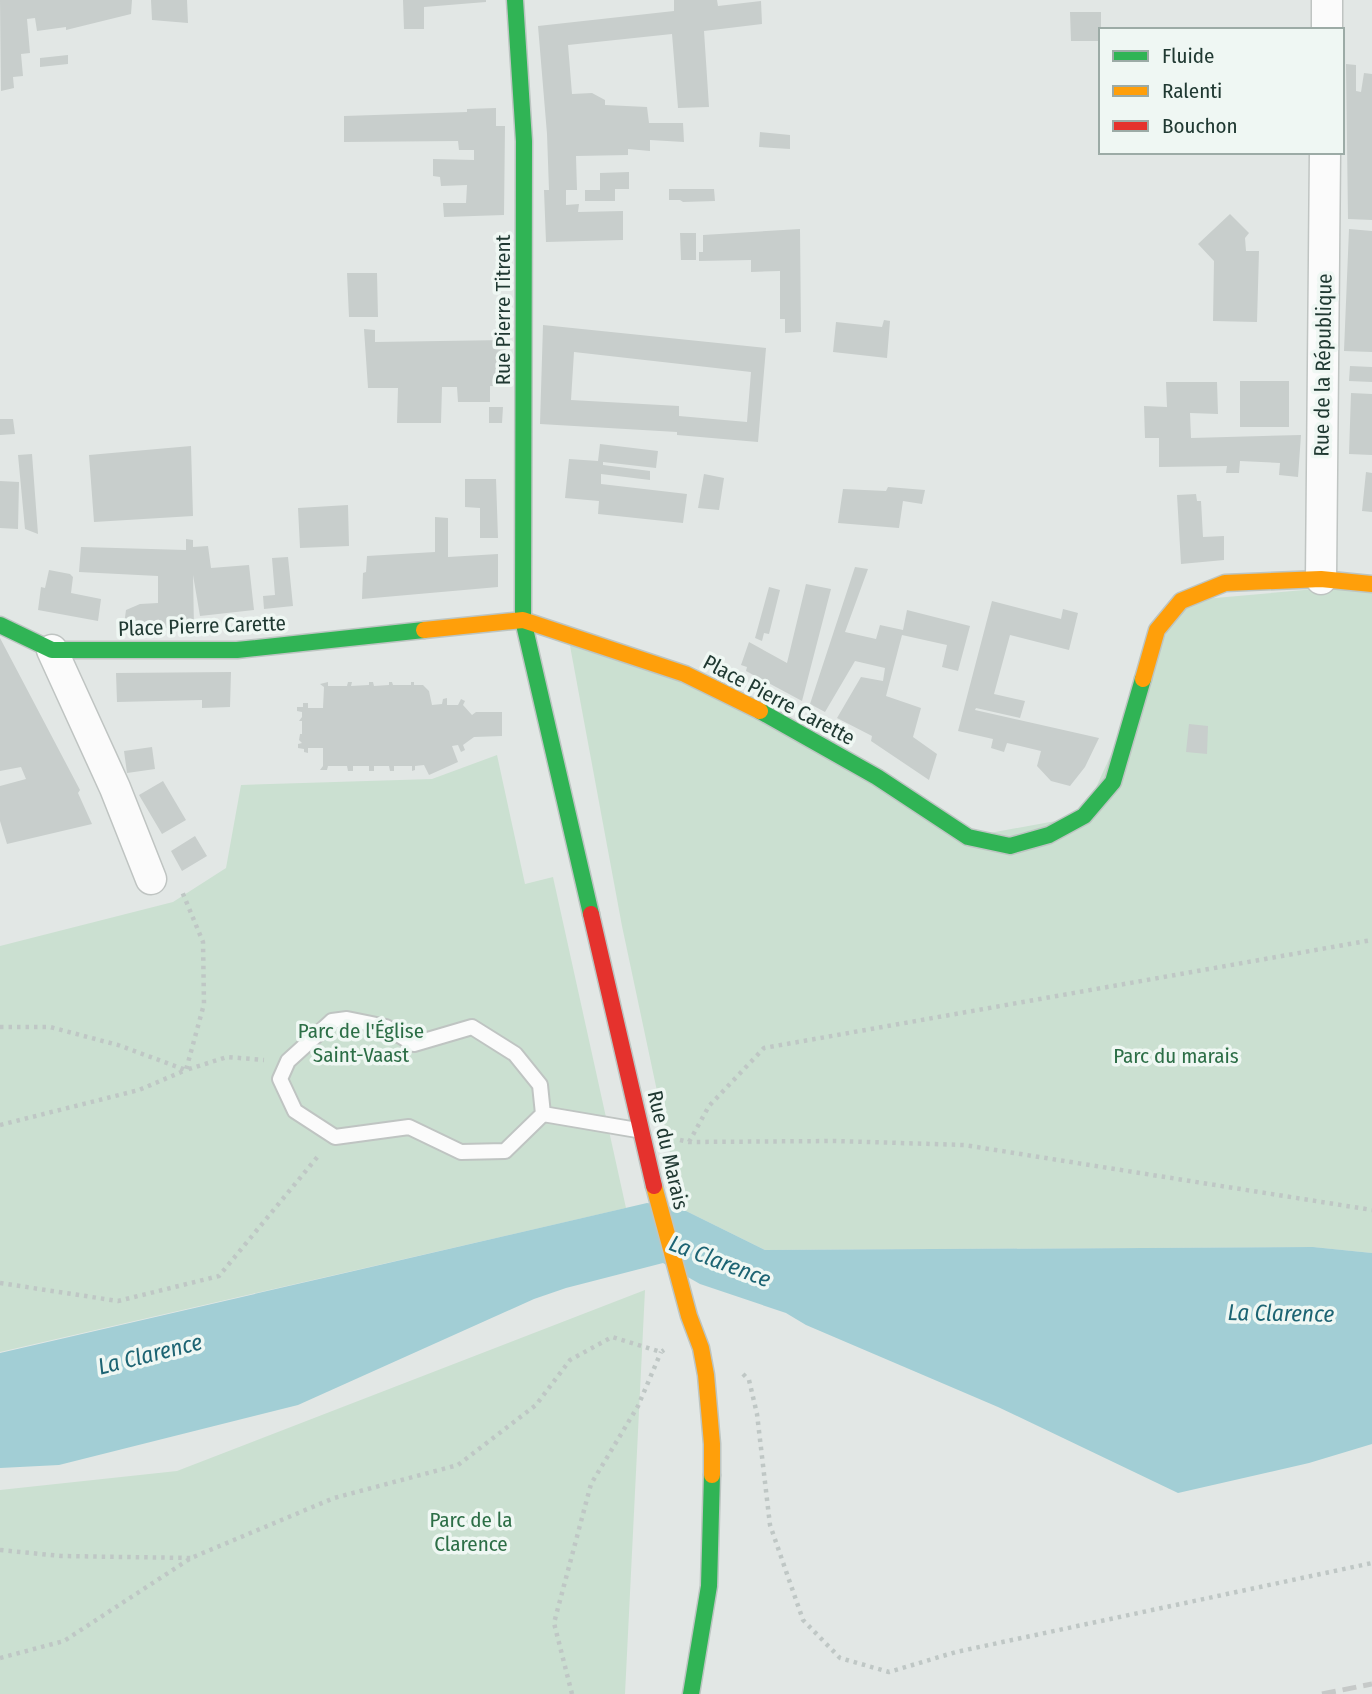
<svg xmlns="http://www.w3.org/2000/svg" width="1372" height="1694" viewBox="0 0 1372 1694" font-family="'Fira Sans Condensed',sans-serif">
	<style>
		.green { fill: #cbe0d1 }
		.water { fill: #a2ced5 }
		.building { fill: #c8cecc; fill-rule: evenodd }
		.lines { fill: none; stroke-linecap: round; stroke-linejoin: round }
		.lane-casing { stroke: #bfc4c2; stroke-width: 18 }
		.street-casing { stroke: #bfc4c2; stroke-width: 33 }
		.fast-casing { stroke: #bdc5c2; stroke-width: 19 }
		.slow-casing { stroke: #bdc5c2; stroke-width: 19 }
		.jam-casing { stroke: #bdc5c2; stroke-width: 19 }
		.path { stroke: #bfc7c5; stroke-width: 4.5; stroke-dasharray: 3.5 5; stroke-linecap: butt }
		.lane { stroke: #fbfbfb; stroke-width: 14 }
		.street { stroke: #fbfbfb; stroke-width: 30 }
		.fast { stroke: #30b455; stroke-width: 16 }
		.slow { stroke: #ff9f0a; stroke-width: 16 }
		.jam { stroke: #e5322d; stroke-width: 16 }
		.rail { stroke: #c6c9c8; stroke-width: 5; stroke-dasharray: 14 7; stroke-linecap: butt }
		.labels { text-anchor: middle; stroke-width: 7; stroke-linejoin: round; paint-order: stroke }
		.street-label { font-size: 21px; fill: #203932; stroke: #eff7f3 }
		.park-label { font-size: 21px; fill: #2c6e46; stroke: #eff7f3 }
		.water-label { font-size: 23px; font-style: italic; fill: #1d6473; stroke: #eff7f3 }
	</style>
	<rect width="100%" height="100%" fill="#e2e7e5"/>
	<!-- green -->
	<path class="green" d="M1372,584V1253L1313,1247L765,1250L682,1209L622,926L568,635L685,674L968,837L1083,816L1181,601Z
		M497,755L525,884L553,877L626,1208L0,1352V946L173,902L226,868L241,785L432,779Z
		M645,1290L625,1694H0V1490L177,1471Z"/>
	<!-- water -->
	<path class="water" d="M647,1203L682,1209L765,1250L1313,1247L1372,1253V1444L1309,1463L1178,1493L998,1407L806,1325L786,1313L700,1284L663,1263L566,1288L534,1299L298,1405L59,1465L0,1468V1353Z"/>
	<!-- building -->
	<path class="building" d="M0,0H132L131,14L66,30V27L37,31L35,18L27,19L30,53L21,54L23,76L13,77L14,88L1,91Z
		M151,0H187L188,23L152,20Z
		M403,0H486V2L424,7V29H404Z
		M674,0H717L718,6L761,1L762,24L704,31L709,107L678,108L672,34L568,45L572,94L592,93L605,100V105L647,107L649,123H683L684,142L650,140V151L628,149V155L576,156L577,190H566V205L579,204L578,212L623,211V240L546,242L544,190H549L547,134L538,26L674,11Z
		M1070,12H1101V41H1071Z
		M68,55V64L40,67V58Z
		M1346,64L1356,65V91L1361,92L1364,73L1372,74V220L1348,219Z
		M496,108V126H505L504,215L444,217L443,203H466L467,185L441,186L440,177L433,176V159L474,160V150H459L458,141L344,142V116L467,112V109Z
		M760,132L790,135V149L759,147Z
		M629,172V189H615V201H585V190H600V173Z
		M669,189H714L715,201L683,202L680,200H669Z
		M1230,214L1249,233L1245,238L1246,251H1259L1257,322L1213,321L1214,261L1198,244Z
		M800,229L801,332L785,333V319H780V271L751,272V260L699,261V252H703V235Z
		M1349,229L1372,231V352L1344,351Z
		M680,233H696V260H681Z
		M347,273H377L378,317H349Z
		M884,320L890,321L887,358L833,352L836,322L882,327Z
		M543,325L766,348L758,442L677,435V432L540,424ZM574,352L751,372L747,422L679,416V406L571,400Z
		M364,329L375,330V342L506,340L504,386H490V402H458L457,387H442L441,423H397L398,388H368Z
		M1350,366L1372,367V382L1349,381Z
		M1240,381H1289V427H1240Z
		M1166,382H1217L1218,414L1190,413L1191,438L1301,435L1298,477L1279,475L1280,463L1240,461L1239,473H1226L1227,466L1159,467V438H1145L1144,406L1167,407Z
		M1351,393L1372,394V455L1349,454Z
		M489,407H503L502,423H489Z
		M0,419H13L15,434L0,435Z
		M600,444L658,451L656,468L603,462V465L650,471V480L601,474V484L687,494L683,523L598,514L599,501L565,498L569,459L598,461Z
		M191,446L193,516L94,522L89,455Z
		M32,454L38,534L25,529L18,455Z
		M1366,472L1372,473V512L1362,511Z
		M704,474L724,478L719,510L698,508Z
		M465,479H496L498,538H480V508L465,507Z
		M0,481L19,482L18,529L0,528Z
		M888,487L925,490L922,504L903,501L899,528L838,523L843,489L886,491Z
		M1196,494L1197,501H1201L1203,537L1224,536V560L1181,564L1177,495Z
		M348,505L349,546L300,548L298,508Z
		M435,517L448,518V557L498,554V587L362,599L363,573L366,572L367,556L435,552Z
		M186,539L193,540V547L208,546L211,568L249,565L254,610L200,616L193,575L194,628H143L124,625L126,610L140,604L158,603V576L79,572L81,547L186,550Z
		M288,557L293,606L264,609L263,596L275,595L272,558Z
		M855,567L868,569L845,632L876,639L880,625L903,630L907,610L970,626L958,671L942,667L947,645L902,635L886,696L921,708L913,737L937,754L929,780L871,741L872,736L837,718L861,677L883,681L885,668L855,661L825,712L810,704Z
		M49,570L70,574L73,577L71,593L101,599L98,621L38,610L41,587L45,588Z
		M806,584L831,589L802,701L746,671L747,667L741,665L749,642L787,663Z
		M769,587L780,590L769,634L764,633L762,641L755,638Z
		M992,601L1061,619L1063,609L1078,613L1069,650L1010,635L994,694L1025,701L1020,718L976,708L975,710L1099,738L1085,767L1070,786L1051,781L1037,766L1041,751L1007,743L1004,752L991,748L993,739L958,731Z
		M0,638L80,790L78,793L92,824L7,844L0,821V786L26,779L21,767L0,771Z
		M231,672L230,707L202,708V700L117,702L116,673Z
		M328,682V686H347L348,682H352L351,686L369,685V682H373L374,686L389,685V682H392L393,685H411V682H414V685H423L429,691L432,705L442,704L443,699L447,698V705H458L461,699L465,701L463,705L472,715L476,712H502V736L474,737L463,745L465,750L461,752L458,745L452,746L458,762L429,775L424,765L415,766V770L412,771V766H394V771H390L389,766H374V771H369V766H353V771H348L347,766H328L327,770H320L323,766V748H308V753L304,752V749L298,748V744L302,743L299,740L300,734H302V721H299L302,717V712L297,711V707H303V703H308V708H323L324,687L320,684Z
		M1189,724L1208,726L1207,754L1186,752Z
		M152,747L155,769L127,773L124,751Z
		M163,781L186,820L162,834L139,795Z
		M195,836L207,856L182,871L171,851Z"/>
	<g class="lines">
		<!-- lane casing -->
		<g class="lane-casing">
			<path id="lane" d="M543,1114L540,1085L515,1054L472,1027L414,1044L386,1027L347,1019L332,1021L288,1061L280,1079L295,1111L335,1137L409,1127L461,1152L505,1151L543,1114L637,1130"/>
		</g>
		<!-- street casing -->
		<g class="street-casing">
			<path id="street" d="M1327,30V0
				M1321,579L1325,152
				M52,650L115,788L151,879"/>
		</g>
		<!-- fast casing -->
		<g class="fast-casing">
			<path id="fast" d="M515,0L524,141L523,620L591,914
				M0,625L52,650H237L424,630
				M760,711L877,777L968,837L1010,846L1049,835L1084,816L1113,782L1143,679
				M691,1694L709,1586L712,1475"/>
		</g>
		<!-- slow casing -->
		<g class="slow-casing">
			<path id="slow" d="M424,630L523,620L685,674L760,711
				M1143,679L1157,630L1181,601L1225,583L1321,579L1372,584
				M654,1186L689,1316L701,1348L706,1375L712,1444V1475"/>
		</g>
		<!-- jam casing -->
		<g class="jam-casing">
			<path id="jam" d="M591,914L654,1186"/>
		</g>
		<!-- path -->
		<path class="path" d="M0,1027H50L118,1045L186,1070L227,1057L264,1060
			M0,1125L139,1090L186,1070L204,1004L203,942L181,889
			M680,1140L689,1142L836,1141L964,1145L1372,1210
			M689,1142L709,1106L764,1048L1372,940
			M0,1283L118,1301L219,1276L319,1155
			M743,1374L749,1380L757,1414L770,1525L803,1620L840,1658L889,1672L956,1652L1372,1563
			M0,1550L61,1556L191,1558
			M0,1658L64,1641L191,1558L334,1498L458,1465L536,1405L570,1360L612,1337L661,1352L664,1350
			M572,1694L554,1623L591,1484L638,1406L661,1352"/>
		<!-- lane -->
		<use href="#lane" class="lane"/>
		<!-- street -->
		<use href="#street" class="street"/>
		<!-- fast -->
		<use href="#fast" class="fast"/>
		<!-- slow -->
		<use href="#slow" class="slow"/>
		<!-- jam -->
		<use href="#jam" class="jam"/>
		<!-- rail -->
		<path class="rail" d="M1322,1694L1372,1684"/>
	</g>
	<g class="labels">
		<!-- street labels -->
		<g class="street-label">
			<text transform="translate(503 310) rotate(-90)" y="7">Rue Pierre Titrent</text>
			<text transform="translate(1323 365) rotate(-89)" y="7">Rue de la République</text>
			<text transform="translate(202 626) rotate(-2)" y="7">Place Pierre Carette</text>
			<text transform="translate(779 700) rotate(28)" y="7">Place Pierre Carette</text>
			<text transform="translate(668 1150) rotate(77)" y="7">Rue du Marais</text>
		</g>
		<!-- park labels -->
		<g class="park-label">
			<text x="361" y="1038">Parc de l'Église<tspan x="361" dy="24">Saint-Vaast</tspan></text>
			<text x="1176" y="1063">Parc du marais</text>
			<text x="471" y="1527">Parc de la<tspan x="471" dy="24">Clarence</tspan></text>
		</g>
		<!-- water labels -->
		<g class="water-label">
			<text transform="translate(720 1261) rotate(21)" y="8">La Clarence</text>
			<text transform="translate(1281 1313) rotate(1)" y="8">La Clarence</text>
			<text transform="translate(150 1354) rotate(-14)" y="8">La Clarence</text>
		</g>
	</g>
	<!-- legend -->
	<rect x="1099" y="28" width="245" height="126" fill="#eff7f3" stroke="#9caba6" stroke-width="2"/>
	<rect x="1113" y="51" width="35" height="10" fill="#30b455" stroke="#9caba6" stroke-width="2"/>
	<text x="1162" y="63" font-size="21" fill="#203932">Fluide</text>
	<rect x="1113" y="86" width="35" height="10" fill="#ff9f0a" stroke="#9caba6" stroke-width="2"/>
	<text x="1162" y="98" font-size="21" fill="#203932">Ralenti</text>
	<rect x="1113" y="121" width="35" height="10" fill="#e5322d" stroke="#9caba6" stroke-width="2"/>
	<text x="1162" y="133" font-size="21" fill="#203932">Bouchon</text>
</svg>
